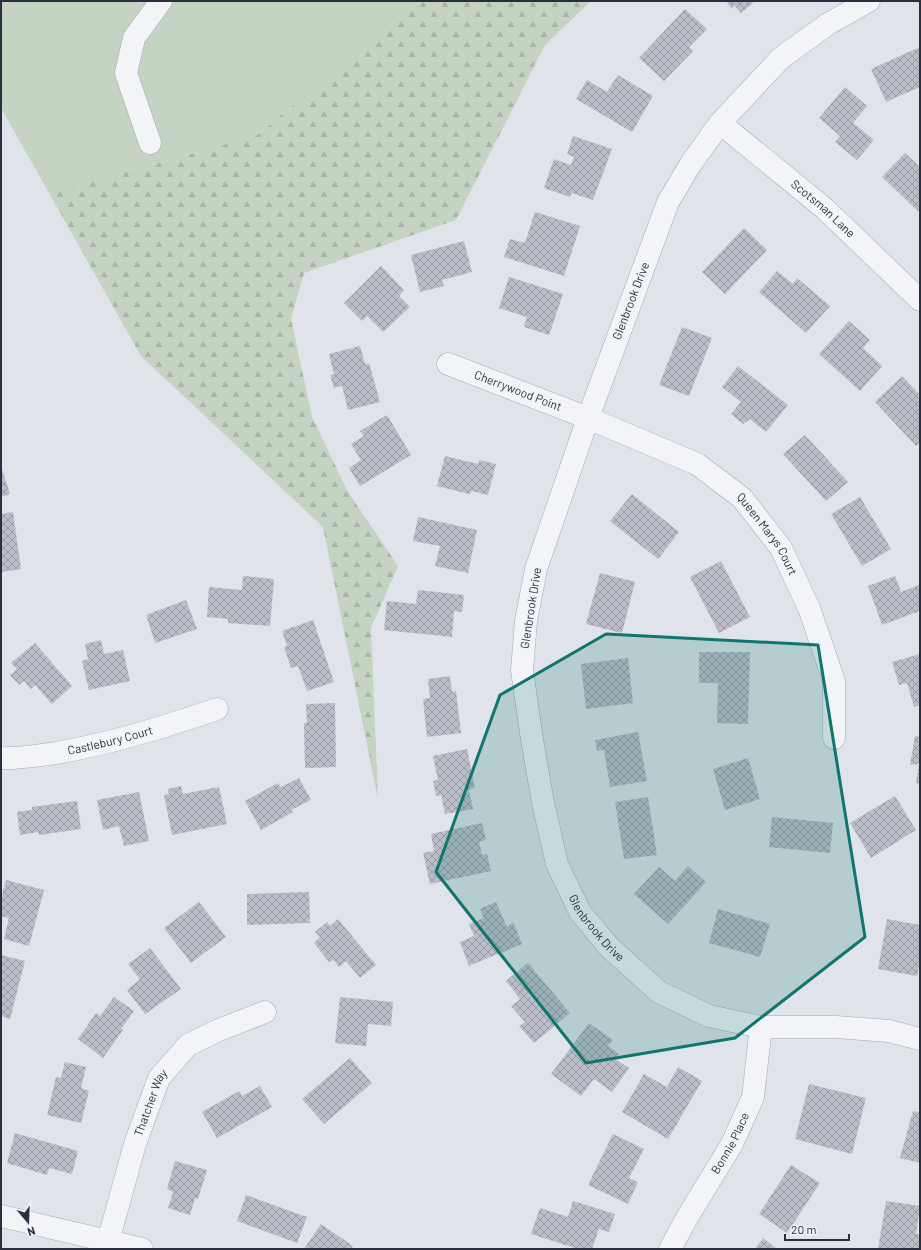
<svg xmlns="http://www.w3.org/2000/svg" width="921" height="1250" viewBox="0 0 921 1250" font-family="Barlow,sans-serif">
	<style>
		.green { fill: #c4d3c2 }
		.forest { fill: url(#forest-firs) }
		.building { fill: url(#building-cross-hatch) }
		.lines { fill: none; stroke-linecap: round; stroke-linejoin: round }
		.street-casing { stroke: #a5a9b3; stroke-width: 23 }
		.street { stroke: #f3f4f7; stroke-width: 22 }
		.marked { fill: #0f766e; fill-opacity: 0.2; stroke: #0f766e; stroke-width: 3; stroke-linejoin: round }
		.labels { text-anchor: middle; stroke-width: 3; stroke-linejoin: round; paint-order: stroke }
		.street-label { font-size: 12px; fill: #292f40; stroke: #f0f2f6 }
	</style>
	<defs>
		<pattern id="forest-firs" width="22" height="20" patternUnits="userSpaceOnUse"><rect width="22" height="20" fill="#c4d3c2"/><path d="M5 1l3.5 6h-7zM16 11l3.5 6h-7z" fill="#a8b5a8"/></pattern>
		<pattern id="building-cross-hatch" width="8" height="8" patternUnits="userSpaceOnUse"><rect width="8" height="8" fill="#bbbec8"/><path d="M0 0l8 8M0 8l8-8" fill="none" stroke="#989ba4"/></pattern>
	</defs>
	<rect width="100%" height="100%" fill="#e0e3e9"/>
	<!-- green -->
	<path class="green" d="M1,1H420L256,136L49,193L1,108Z"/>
	<!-- forest -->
	<path class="forest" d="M420,1H591L545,45L456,220L304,273L291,319L312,417L348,492L398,566L371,628L378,799L323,527L141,356L49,193L256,136Z"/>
	<!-- building -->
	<path class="building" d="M726,1H753V3L741,13L734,5L732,9Z
		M685,9L707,29L689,47L693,51L664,81L639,58Z
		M920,47V87L886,102L871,69Z
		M618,75L653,96L632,132L576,99L587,80L607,92Z
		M845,87L867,106L853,123L874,140L857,160L835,142L840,136L819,118Z
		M573,136L612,149L593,200L572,193L570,197L544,188L554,159L571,165L574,157L567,154Z
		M905,153L920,167V213L882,177Z
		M535,212L580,226L564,276L504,257L510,239L525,243Z
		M744,228L767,250L725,294L702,272Z
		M464,241L472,272L442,280L444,286L420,292L411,255Z
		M381,266L404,290L399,296L410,307L383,332L367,316L362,321L344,303Z
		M777,271L793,284L797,278L830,306L806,333L759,292Z
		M509,277L563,294L549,335L524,327L527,317L499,308Z
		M849,321L870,340L863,348L882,366L860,391L819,354Z
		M682,327L712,338L689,396L659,385Z
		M360,346L365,364L369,363L380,402L348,410L342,386L334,388L330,375L334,374L329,354Z
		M738,366L788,405L766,432L750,419L743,424L731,414L741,402L722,387Z
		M902,376L920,395V405L918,408L920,410V443L916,446L875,402Z
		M387,415L411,455L360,486L349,468L361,460L351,444L364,436L360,431Z
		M805,435L848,482L826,501L783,454Z
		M445,456L478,464L479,460L496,464L488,495L472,491L469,494L437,486Z
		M1,466L10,494L1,497Z
		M632,494L679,532L658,559L610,521Z
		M860,497L891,549L862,566L831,514Z
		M13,512L21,569L1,572V514Z
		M418,517L477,530L468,573L435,566L440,546L413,541Z
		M721,561L750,617L719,633L690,577Z
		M600,573L635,582L622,633L586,624Z
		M243,576L274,579L270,626L228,623V619L207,617L209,587L242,590Z
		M895,576L901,592L919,585L920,611L882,625L868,586Z
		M418,590L464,595L462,612L454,611L452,637L384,630L387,601L416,604Z
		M186,600L197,629L155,643L146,615Z
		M313,620L334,682L307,691L298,666L291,668L284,647L287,646L282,631Z
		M101,640L104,654L123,650L130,681L89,690L82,661L88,659L85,644Z
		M35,643L72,686L52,704L35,685L31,689L24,681L19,685L10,675L17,669L11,663Z
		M699,652H750L748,724L717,723L718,683H699Z
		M920,654V705L914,707L907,683L899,685L892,662Z
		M628,658L633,703L586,709L581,664Z
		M450,676L452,692L456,691L461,733L427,737L423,699L430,698L428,679Z
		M335,703L336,767L305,768L304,723H307L306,704Z
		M638,732L647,781L610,787L604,750L597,751L595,740Z
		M915,736L920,737V784L916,783L919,764L910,765Z
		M467,749L475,788L469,790L473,809L445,814L441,795L436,796L433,781L438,780L433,756Z
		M748,758L760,799L725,810L713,769Z
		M299,778L311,800L291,810L293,812L261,830L245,801L278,783L281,787Z
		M181,786L183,794L219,787L227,824L172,835L164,795L169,794L168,789Z
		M139,792L149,841L124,846L119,826L103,830L97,800Z
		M895,796L916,830L871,858L850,823Z
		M648,797L657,855L624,859L615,802Z
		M77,801L81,829L39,835L38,832L20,835L17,812L32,810V807Z
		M772,817L833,823L830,853L769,847Z
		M482,823L486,840L479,842L482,855L487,854L491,871L430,884L423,853L434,851L431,834Z
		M688,866L706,882L668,924L634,894L659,867L675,881Z
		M6,880L44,890L29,946L4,939L9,918L1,916V899Z
		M309,892L310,923L247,925V894Z
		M199,902L226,937L191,963L164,928Z
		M496,902L507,927L513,922L522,944L469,966L460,942L474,936L469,924L484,918L480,909Z
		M718,909L770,924L760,957L709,943Z
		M338,919L376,965L360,978L346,961L339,967L334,960L329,962L314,943L320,937L315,932L327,922L330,926Z
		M887,919L920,925V960L917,976L878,969Z
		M150,948L181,989L145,1014L127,990L140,979L128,964Z
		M1,955L25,961L10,1019L1,1016Z
		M528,963L570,1013L534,1043L519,1026L525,1022L511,1006L520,999L506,981Z
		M114,997L134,1011L121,1029L123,1030L103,1058L78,1039L96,1013L100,1016Z
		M340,997L393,1002L391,1026L368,1024L366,1046L335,1043Z
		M589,1023L613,1040L608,1046L619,1054L615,1059L629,1068L612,1092L594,1079L581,1096L551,1074Z
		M350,1058L372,1083L324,1124L302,1099Z
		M65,1062L86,1067L81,1088L89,1091L81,1123L47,1115L56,1077L61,1078Z
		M678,1067L702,1081L668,1139L622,1112L644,1074L667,1087Z
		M809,1084L866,1098L852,1154L795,1139Z
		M260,1086L272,1107L217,1138L202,1112L239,1091L242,1096Z
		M913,1111L920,1112V1163L900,1158Z
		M15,1133L78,1151L72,1174L49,1168L47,1175L7,1163Z
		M613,1134L644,1149L629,1178L638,1182L628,1204L588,1185Z
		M175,1161L207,1170L198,1199L195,1198L190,1215L168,1208L173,1192L167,1189Z
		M791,1165L820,1183L787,1233L759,1214Z
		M246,1195L307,1217L297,1243L237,1221Z
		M573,1201L615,1214L609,1232L599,1229L592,1249H578L531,1234L540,1208L568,1217Z
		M886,1201L920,1206L916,1234H920L919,1249H878Z
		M321,1224L353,1246L351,1249H304Z
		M763,1238L777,1249H755Z"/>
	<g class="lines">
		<!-- street casing -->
		<g class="street-casing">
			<g id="street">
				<path id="s1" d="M869,1L828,24L781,58L720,123L690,165L668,202L588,418L536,569L526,621L522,670L531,733L543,803L557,864L580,912L609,947L659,992L709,1016L761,1027H836L889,1031L920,1039"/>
				<path id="s2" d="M720,123L824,208L920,300"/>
				<path d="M150,143L126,73L134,38L161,1"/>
				<path id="s3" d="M448,364L588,418L697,464L742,498L781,548L809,608L834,681V738"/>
				<path id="s4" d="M1,758C17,759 33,756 50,754C107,745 162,728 217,709"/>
				<path d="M1,1216L142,1249"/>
				<path id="s5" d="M106,1249L135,1144L159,1078L188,1045L219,1030L265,1012"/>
				<path id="s6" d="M670,1249L688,1216L732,1144L753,1097L761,1027"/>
			</g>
		</g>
		<!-- street -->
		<use href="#street" class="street"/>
	</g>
	<!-- marked area -->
	<path class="marked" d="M606,634L818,645L865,937L735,1038L586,1063L436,872L500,695Z"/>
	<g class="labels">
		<!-- street labels -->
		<g class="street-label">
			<text dy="4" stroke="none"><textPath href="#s2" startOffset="134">Scotsman Lane</textPath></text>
			<text transform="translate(631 301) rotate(-69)" y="4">Glenbrook Drive</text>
			<text dy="4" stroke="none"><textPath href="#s3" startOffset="75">Cherrywood Point</textPath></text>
			<text dy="4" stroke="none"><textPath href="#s3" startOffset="369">Queen Marys Court</textPath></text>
			<text transform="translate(531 608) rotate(-81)" y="4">Glenbrook Drive</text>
			<text dy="4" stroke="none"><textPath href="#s4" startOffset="111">Castlebury Court</textPath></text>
			<text dy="4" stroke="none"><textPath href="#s1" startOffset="1054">Glenbrook Drive</textPath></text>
			<text dy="4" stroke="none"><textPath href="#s5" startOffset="153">Thatcher Way</textPath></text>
			<text dy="4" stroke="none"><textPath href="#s6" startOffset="122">Bonnie Place</textPath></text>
		</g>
	</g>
	<!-- border -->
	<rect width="921" height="1250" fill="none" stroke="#292f40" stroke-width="4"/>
	<!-- north arrow -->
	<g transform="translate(28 1222) rotate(161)" stroke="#f0f2f6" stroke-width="3" paint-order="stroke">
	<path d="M0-3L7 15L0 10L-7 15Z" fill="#292f40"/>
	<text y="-6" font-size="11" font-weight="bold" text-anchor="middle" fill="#292f40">N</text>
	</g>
	<!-- scale -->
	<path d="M785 1234v6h64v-6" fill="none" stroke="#292f40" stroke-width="2"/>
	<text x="791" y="1234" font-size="12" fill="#292f40" stroke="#f0f2f6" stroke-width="3" paint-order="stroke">20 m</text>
</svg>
